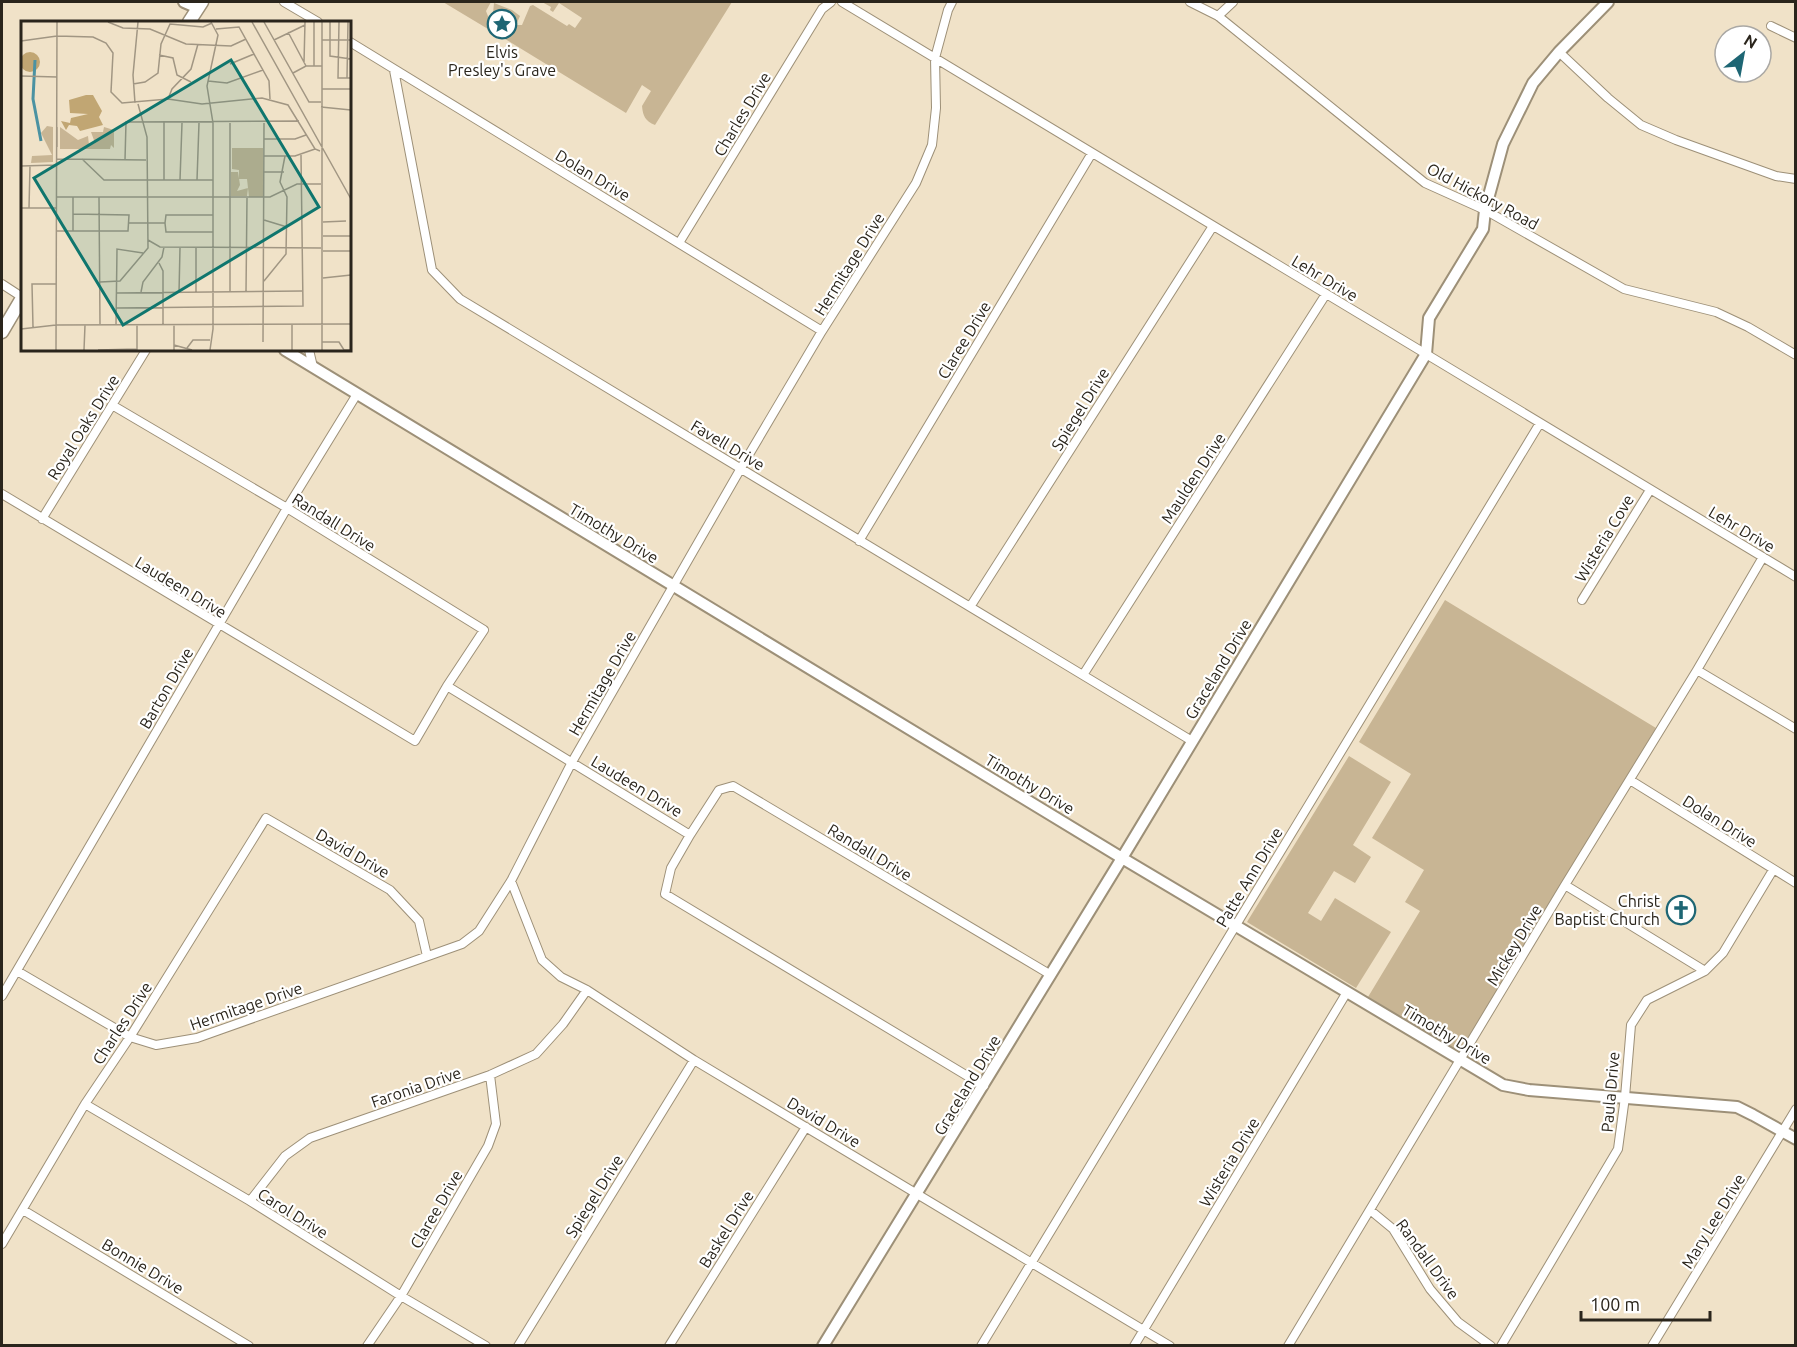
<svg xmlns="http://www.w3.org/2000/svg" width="1797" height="1347" viewBox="0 0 1797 1347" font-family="Ubuntu,sans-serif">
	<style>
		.green { fill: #c8b594 }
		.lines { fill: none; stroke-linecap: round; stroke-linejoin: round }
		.minor-casing { stroke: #9d9078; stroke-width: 10 }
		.tertiary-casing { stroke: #9d9078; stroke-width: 14 }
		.primary-casing { stroke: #9d9078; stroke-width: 15 }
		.minor { stroke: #fff; stroke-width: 8 }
		.tertiary { stroke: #fff; stroke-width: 10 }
		.primary { stroke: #fff; stroke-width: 12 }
		.labels { text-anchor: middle; stroke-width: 4.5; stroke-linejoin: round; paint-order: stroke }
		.poi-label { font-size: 16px; fill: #2a251c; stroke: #fff }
		.street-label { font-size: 16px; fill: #2a251c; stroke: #fff }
		.inset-river { fill: none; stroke: #4b92a2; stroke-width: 3 }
		.inset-road { fill: none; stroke: #a19683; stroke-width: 1.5 }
		.view { fill: #0f766e; fill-opacity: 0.15; stroke: #0f766e; stroke-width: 3 }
		.inset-edge { fill: none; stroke: #2a251c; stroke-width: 3 }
	</style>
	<rect width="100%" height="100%" fill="#f0e2c8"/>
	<!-- green -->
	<path class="green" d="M443,2H491L486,11L491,24L488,29Z
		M542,2H732L655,125C645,121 643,116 642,106L651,91L642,85L626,113L502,37L503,31H498L492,24L494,3L512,10L520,16L516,25H522L530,6L533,5L567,26L569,24L575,28L582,18L559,3L553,12L550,10L551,7Z
		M1445,600L1656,728L1459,1053L1368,997L1420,911L1405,902L1424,870L1372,838L1411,774L1359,742Z
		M1349,756L1391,782L1353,845L1371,857L1355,883L1334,871L1308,913L1321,921L1335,898L1391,932L1356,988L1247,922Z"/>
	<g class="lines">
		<!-- minor casing -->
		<g class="minor-casing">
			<path id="minor" d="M284,2L318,22
				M842,2L1796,577
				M1190,2L1218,16L1425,183L1485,210L1624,289L1716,312L1748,327L1796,355
				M1218,16L1233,2
				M1771,26L1796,38
				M350,42L822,331
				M1559,52L1608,98L1641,125L1676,140L1776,176L1796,179
				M394,70L432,270L460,299L1192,741
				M679,243L822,9L831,2
				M2,284L22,297
				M309,350L313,367
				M2,494L415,741L447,686L484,630L287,508L112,405
				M42,519L146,350
				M859,541L1092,153
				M1582,600L1650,490
				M970,607L1213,226
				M1697,670L1796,729
				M1083,675L1326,294
				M447,686L690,835
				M1630,780L1796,883
				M511,881L542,960L561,977L587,990L694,1060L1170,1346
				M1565,885L1705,971
				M17,971L130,1037L156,1045L197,1038L462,944L479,931L511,881L572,762L741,468L822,331L916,183L932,145L936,108L935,58L948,10L952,2
				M2,996L287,508L357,394
				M984,1086L665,894L671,868L690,835L719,790L733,786L1051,975
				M85,1104L250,1201L401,1296L486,1346
				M250,1201L285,1156L310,1138L490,1075L536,1054L563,1024L587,990
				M23,1210L249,1346
				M1370,1210L1393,1229L1430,1289L1458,1322L1491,1346
				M2,1244L85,1104L130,1037L266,818L390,890L419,921L427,956
				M367,1346L401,1296L488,1146L496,1124L490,1075
				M518,1346L694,1060
				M669,1346L806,1127
				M981,1346L1540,423
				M1134,1346L1347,992
				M1288,1346L1565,885L1697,670L1763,557
				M1501,1346L1618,1149L1625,1097L1631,1025L1647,1000L1705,971L1723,953L1773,870
				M1652,1346L1796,1109"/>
		</g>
		<!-- tertiary casing -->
		<g class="tertiary-casing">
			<path id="tertiary" d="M184,2L198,8
				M285,350L1122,858L1503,1085L1529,1090L1737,1107L1753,1115L1796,1139
				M823,1346L1122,858L1426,354L1429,318L1483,229L1485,210L1503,144L1533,83L1559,52L1608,2"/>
		</g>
		<!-- primary casing -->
		<g class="primary-casing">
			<path id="primary" d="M189,22L202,2
				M2,332L22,298"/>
		</g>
		<!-- minor -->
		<use href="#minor" class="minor"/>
		<!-- tertiary -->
		<use href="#tertiary" class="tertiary"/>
		<!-- primary -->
		<use href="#primary" class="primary"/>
	</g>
	<!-- icons -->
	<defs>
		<g id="sight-ring" transform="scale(1.5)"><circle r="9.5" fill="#fff" stroke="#1e6674" stroke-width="1.5"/><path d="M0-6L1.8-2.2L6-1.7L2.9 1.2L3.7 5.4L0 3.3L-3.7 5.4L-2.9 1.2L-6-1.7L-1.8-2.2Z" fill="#1e6674"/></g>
		<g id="church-ring" transform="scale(1.5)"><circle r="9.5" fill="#fff" stroke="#1e6674" stroke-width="1.5"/><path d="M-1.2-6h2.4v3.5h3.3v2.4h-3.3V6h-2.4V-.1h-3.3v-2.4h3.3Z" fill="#1e6674"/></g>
	</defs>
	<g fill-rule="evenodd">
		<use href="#sight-ring" x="502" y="24"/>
		<use href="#church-ring" x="1681" y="910"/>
	</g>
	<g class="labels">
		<!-- poi labels -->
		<g class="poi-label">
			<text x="502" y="58">Elvis<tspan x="502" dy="18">Presley's Grave</tspan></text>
			<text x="1660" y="907" text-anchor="end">Christ<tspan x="1660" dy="18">Baptist Church</tspan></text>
		</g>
		<!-- street labels -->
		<g class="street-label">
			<text transform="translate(742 114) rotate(-59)" y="6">Charles Drive</text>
			<text transform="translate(593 175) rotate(31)" y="6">Dolan Drive</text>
			<text transform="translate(1483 196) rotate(28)" y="6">Old Hickory Road</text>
			<text transform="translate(849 264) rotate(-58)" y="6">Hermitage Drive</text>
			<text transform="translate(1325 278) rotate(31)" y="6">Lehr Drive</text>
			<text transform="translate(964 340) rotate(-59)" y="6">Claree Drive</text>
			<text transform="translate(1080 409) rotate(-58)" y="6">Spiegel Drive</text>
			<text transform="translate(83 427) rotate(-58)" y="6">Royal Oaks Drive</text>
			<text transform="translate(728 445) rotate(31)" y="6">Favell Drive</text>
			<text transform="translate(1193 478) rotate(-57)" y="6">Maulden Drive</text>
			<text transform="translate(334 522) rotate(32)" y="6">Randall Drive</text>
			<text transform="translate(1742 529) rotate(31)" y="6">Lehr Drive</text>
			<text transform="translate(614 533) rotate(31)" y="6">Timothy Drive</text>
			<text transform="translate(1604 538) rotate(-59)" y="6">Wisteria Cove</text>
			<text transform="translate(181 587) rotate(31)" y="6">Laudeen Drive</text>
			<text transform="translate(1218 669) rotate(-59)" y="6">Graceland Drive</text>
			<text transform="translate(602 683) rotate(-60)" y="6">Hermitage Drive</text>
			<text transform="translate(166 688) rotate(-60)" y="6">Barton Drive</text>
			<text transform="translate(1030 784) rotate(31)" y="6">Timothy Drive</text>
			<text transform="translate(637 786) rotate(31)" y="6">Laudeen Drive</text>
			<text transform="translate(1720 821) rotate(32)" y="6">Dolan Drive</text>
			<text transform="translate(870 852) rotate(31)" y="6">Randall Drive</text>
			<text transform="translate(353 853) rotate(30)" y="6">David Drive</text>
			<text transform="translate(1249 877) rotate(-59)" y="6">Patte Ann Drive</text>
			<text transform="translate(1514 945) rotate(-59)" y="6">Mickey Drive</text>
			<text transform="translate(246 1006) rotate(-19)" y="6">Hermitage Drive</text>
			<text transform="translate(122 1023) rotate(-57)" y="6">Charles Drive</text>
			<text transform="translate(1447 1034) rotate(31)" y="6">Timothy Drive</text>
			<text transform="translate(967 1085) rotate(-59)" y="6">Graceland Drive</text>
			<text transform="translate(416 1087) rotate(-19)" y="6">Faronia Drive</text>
			<text transform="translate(1610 1092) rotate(-85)" y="6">Paula Drive</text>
			<text transform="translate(824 1122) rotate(31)" y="6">David Drive</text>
			<text transform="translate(1229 1162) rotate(-59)" y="6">Wisteria Drive</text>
			<text transform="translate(594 1196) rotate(-58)" y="6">Spiegel Drive</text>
			<text transform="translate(436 1209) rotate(-60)" y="6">Claree Drive</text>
			<text transform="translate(293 1213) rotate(32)" y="6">Carol Drive</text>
			<text transform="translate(1713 1221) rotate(-59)" y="6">Mary Lee Drive</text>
			<text transform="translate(726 1229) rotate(-58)" y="6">Baskel Drive</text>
			<text transform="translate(1428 1259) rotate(54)" y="6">Randall Drive</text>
			<text transform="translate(143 1266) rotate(31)" y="6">Bonnie Drive</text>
		</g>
	</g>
	<!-- overview -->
	<g transform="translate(21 21)">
		<rect width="330" height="330" fill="#f0e2c8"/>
		<path d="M26,105L32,106V141L10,142L11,135L31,134L20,112ZM39,106L57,119L67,115L68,124L74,122L70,111H82L83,106L93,109V127L90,124L89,128H39ZM211,127H242V176H228L226,158H218V149L211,148ZM210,151H217L219,164L216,170L227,167L226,175H210Z" fill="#c8b594"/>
		<path d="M-1 41a10 10 0 1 1 20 0a10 10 0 1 1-20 0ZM65,74H72L81,90L78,96L82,104L59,110L56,105L48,104L45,109L40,100L49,102L50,97L67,93L49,92L48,79Z" fill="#c1a673"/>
		<path class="inset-river" d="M14,39L12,78L20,120"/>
		<path class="inset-road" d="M87,1L102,7L129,8L165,23L210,25L225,18M231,1L330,178M243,1L288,81H300M309,1V35L330,38M318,1L317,57H330M195,8L218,6L248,60L249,78M267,11L285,45M253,19L284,4M301,19H330M0,20L36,15L72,16L85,22L92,32L90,71L101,82L147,78L181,83L241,77L267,84L294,128L299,130M138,34L152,37L156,54L170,61M283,42L284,1M209,43L233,33M293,45V1M272,52L285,45H301M0,55L36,56M326,57L327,1M187,60L206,62L242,49M112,63L124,61L137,52L140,23L149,3L182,6L191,2M301,68H330M147,78L151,68L170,48L177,23M114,82L112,54L117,1M300,86L330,89M143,101V159M243,118H274L285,114M36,126V106M243,135H274L294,128M36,138L125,139M61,138L83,159H192M104,139L105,101L278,100M0,145L36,144M243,151H263M159,159L161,102M176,159L178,102M35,176H249L276,163H300M78,176L79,303M0,187H35M8,187L9,145M243,199L266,206M302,201L325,200M107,202H144M35,210H107L108,194L52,193M52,210V176M192,211H145L144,202L145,194H192M302,215H330M127,219L139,226L300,227M302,230H330M138,242L142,250V304M302,257L330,254M243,260L265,233L266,176L259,161L264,135M79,261L99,260L127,227L126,116L117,83M120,271L122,261L141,236L143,226M209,271V102M225,271L226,177M95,272L281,270M158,272L159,227M175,272V227M95,287L282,285L280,134M95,304L96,228L122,232M116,304V329M12,306L11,263H35M0,308L35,304L330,303M242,321L243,102M301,321H318L323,329H330M153,324L171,329M166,327L172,319H189M35,329L36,1M63,329L64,304M77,329L116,328M153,329V304M189,329L192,308V102L186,65L197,14L190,1M271,329V303M301,329V1"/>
		<path class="view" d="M210,39L298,186L102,304L13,157Z"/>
		<rect width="330" height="330" class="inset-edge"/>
	</g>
	<!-- border -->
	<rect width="1797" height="1347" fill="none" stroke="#2a251c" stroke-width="6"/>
	<!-- north arrow -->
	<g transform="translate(1743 54) rotate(31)"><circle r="28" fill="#ffffff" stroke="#aaa8a4" stroke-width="1.5"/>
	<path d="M0-4.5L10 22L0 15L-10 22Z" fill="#1e6674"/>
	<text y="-9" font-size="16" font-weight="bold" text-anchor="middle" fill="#2a251c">N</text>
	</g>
	<!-- scale -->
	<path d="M1581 1311v9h129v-9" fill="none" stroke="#2a251c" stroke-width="3"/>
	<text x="1590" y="1311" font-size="18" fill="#2a251c" stroke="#ffffff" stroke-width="4.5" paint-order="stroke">100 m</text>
</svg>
